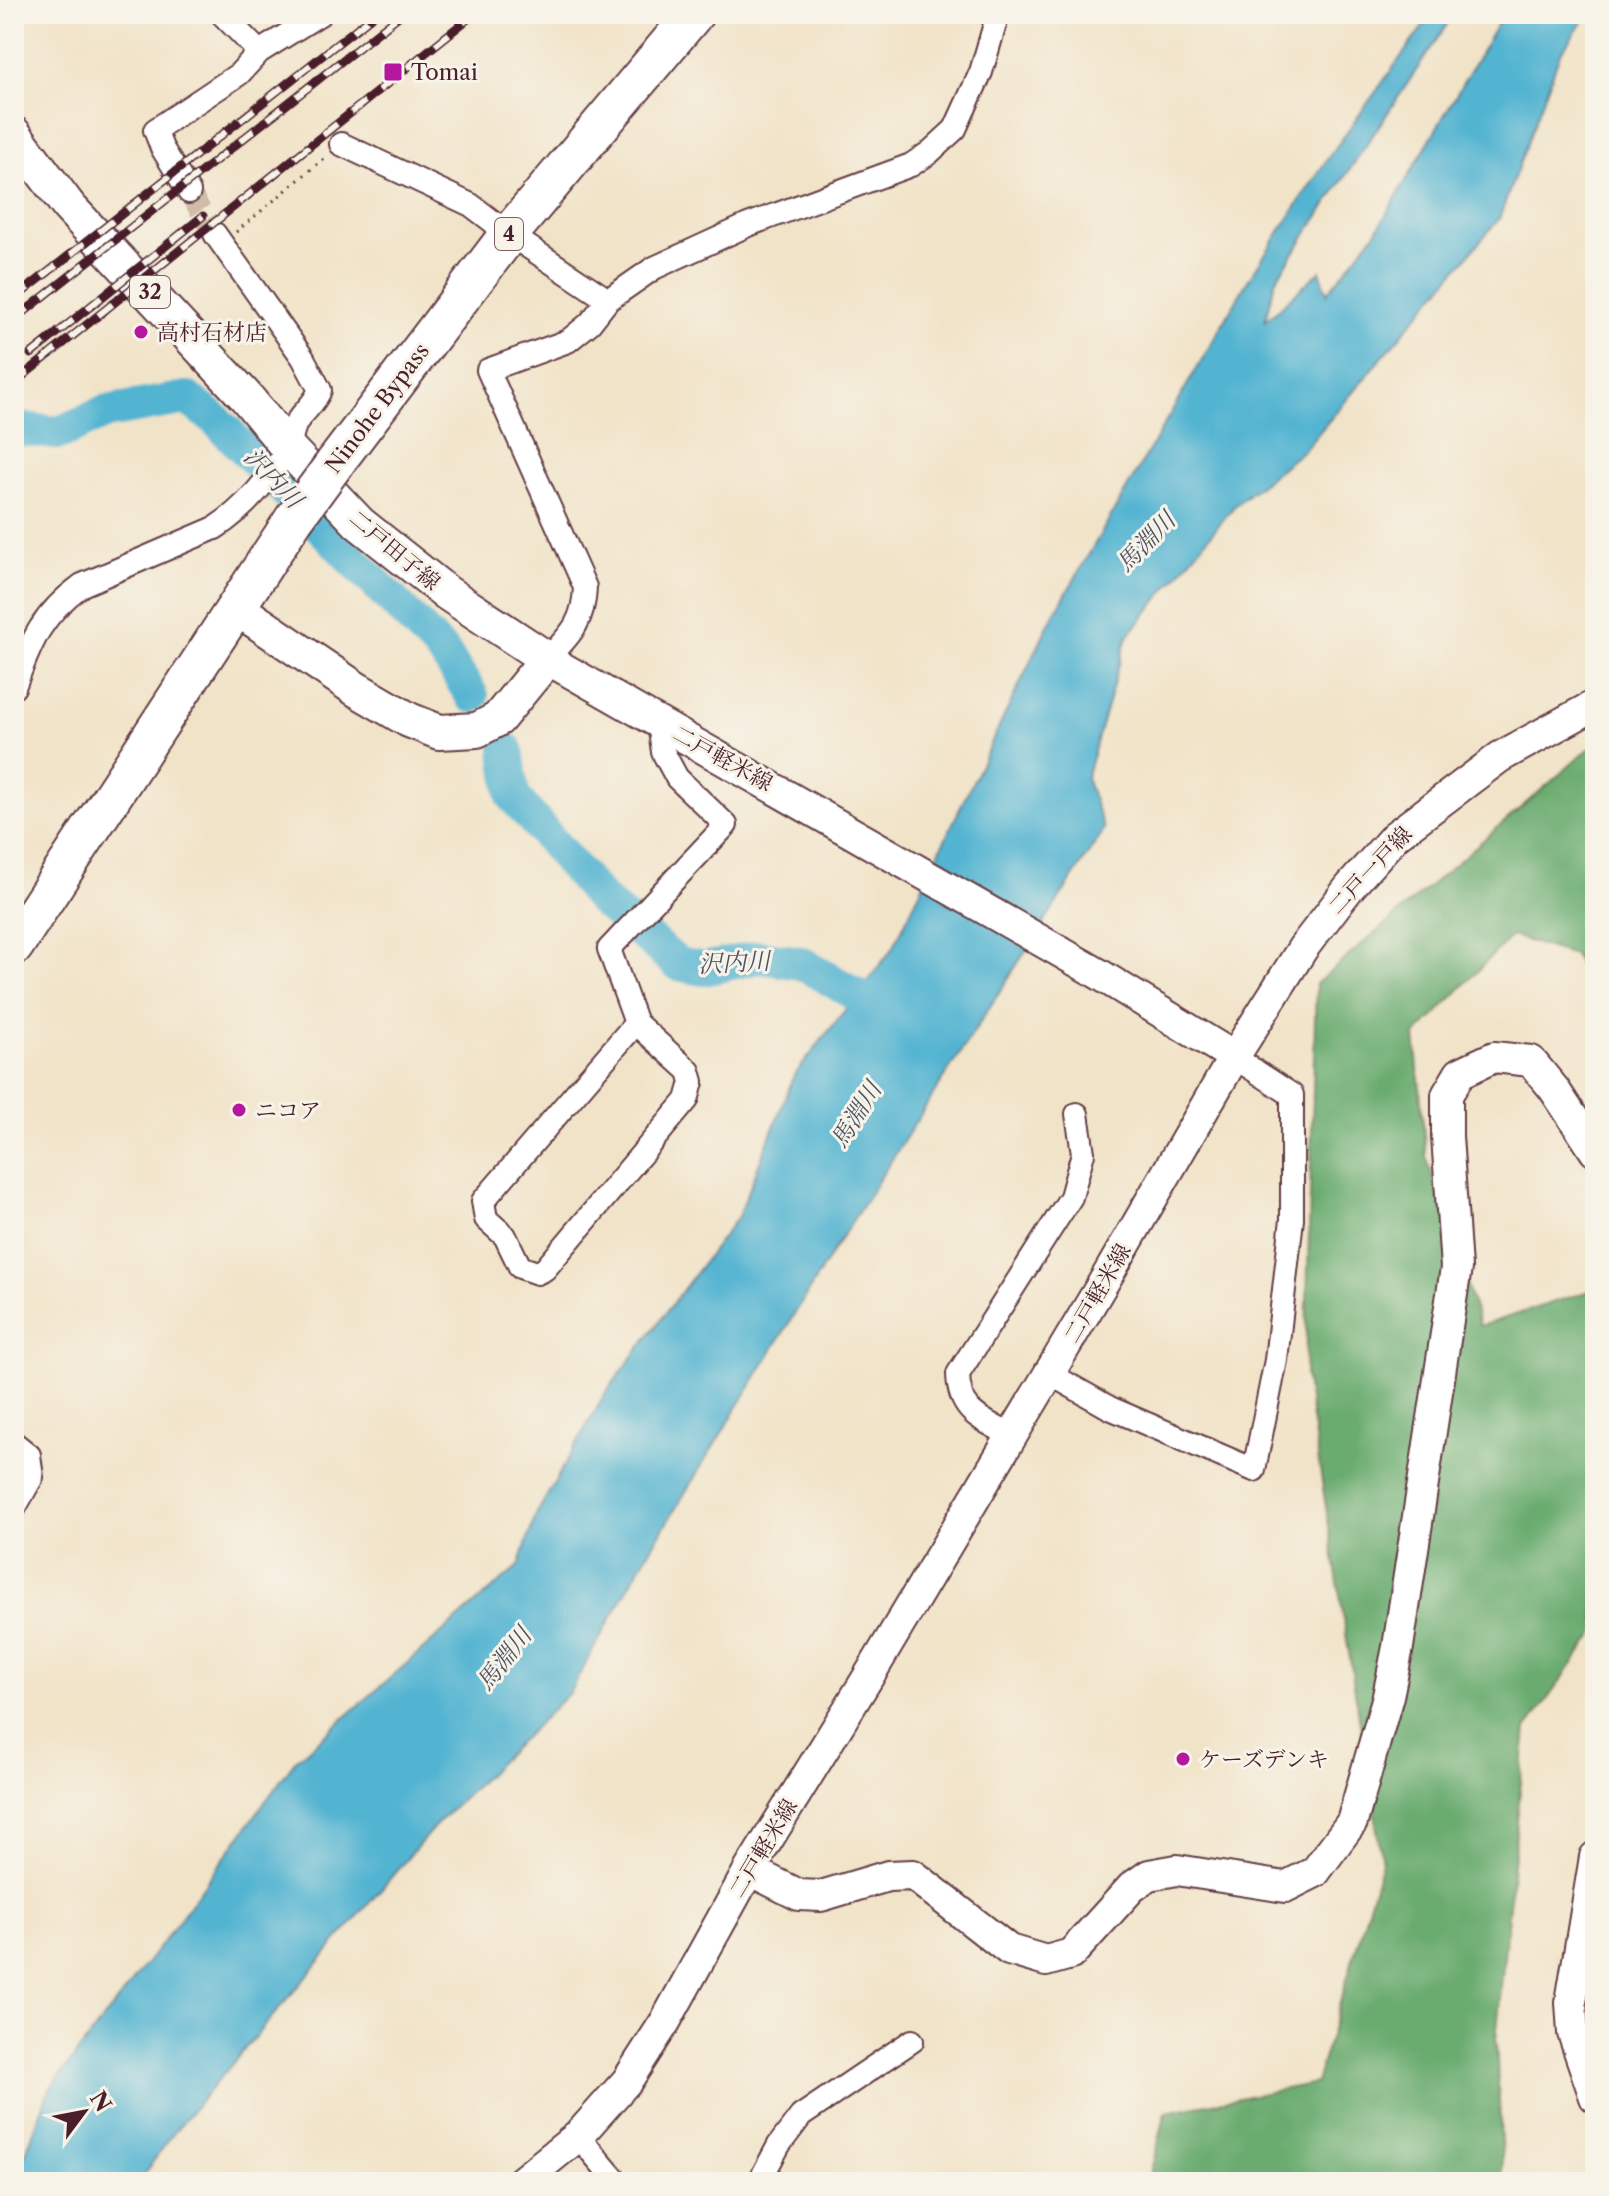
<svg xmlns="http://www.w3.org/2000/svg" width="1609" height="2196" viewBox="0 0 1609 2196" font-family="'Libre Caslon Text','Noto Serif JP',serif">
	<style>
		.forest { fill: #6bac70; stroke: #5a664e; stroke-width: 2 }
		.water { fill: #52b4d1; stroke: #4e6a7e; stroke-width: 2 }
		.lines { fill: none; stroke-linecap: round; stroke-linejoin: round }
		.river { stroke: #52b4d1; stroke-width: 34 }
		.street-tunnel { stroke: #d0bca9; stroke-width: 22; stroke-dasharray: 22 11; stroke-linecap: butt }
		.street-casing { stroke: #633c43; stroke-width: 26 }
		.secondary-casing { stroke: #633c43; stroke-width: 34 }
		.primary-casing { stroke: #633c43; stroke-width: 38 }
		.highway-casing { stroke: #633c43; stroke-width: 42 }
		.path { stroke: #633c43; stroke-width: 3; stroke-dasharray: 2 6; stroke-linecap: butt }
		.street { stroke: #fff; stroke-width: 22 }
		.secondary { stroke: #fff; stroke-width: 30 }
		.primary { stroke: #fff; stroke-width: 34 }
		.highway { stroke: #fff; stroke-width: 38 }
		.rail-casing { stroke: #4a1f2b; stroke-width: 9 }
		.rail { stroke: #f7f3e8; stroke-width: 6; stroke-dasharray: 18; stroke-linecap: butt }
		.highway-bridge-casing { stroke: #633c43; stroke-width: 42; stroke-linecap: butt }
		.highway-bridge { stroke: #fff; stroke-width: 38 }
		.poi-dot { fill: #b5179e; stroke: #f7f3e8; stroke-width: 3 }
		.labels { text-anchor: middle; stroke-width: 6; stroke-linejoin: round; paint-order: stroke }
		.shield { fill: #f7f3e8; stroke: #7e5f64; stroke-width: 2 }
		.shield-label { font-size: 20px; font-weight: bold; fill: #4a1f2b }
		.poi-label { font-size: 22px; fill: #4a1f2b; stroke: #f7f3e8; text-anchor: start }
		.street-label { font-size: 22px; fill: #4a1f2b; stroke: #f7f3e8 }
		.water-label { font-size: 24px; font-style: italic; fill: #4d5365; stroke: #f7f3e8 }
	</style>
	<rect width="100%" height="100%" fill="#f7f3e8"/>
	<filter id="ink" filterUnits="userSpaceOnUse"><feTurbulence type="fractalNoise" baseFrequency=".0125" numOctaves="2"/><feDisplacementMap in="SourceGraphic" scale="16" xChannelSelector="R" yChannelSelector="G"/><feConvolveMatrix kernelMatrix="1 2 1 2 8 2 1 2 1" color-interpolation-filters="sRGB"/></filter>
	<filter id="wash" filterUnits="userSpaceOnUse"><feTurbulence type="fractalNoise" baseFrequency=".006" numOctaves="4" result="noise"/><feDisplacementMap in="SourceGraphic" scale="32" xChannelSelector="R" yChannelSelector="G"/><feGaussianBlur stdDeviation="1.8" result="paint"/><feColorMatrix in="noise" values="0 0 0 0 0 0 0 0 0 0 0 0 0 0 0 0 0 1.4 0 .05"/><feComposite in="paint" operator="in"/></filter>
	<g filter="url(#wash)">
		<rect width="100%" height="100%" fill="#f1e3c8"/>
		<!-- forest -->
		<path class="forest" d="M1589,749H1595V998L1574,955L1511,936L1415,1036L1426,1156L1480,1326L1595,1289V1633L1526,1729L1496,2040L1503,2182H1148L1166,2112L1316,2083L1382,1862L1305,1374L1316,984Z
			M1595,1870V2095L1580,2091Z"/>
		<!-- water -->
		<path class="water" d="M1432,14H1454L1275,281L1265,321L1320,271L1327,293L1376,232L1501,18L1499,14H1588L1560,54L1499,219L1305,449L1235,505L1127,637L1086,778L1104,829L833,1251L644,1560L569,1693L433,1828L179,2126L138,2182H15L49,2090L163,1942L295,1761L519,1566L536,1515L605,1394L739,1215L794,1076L893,948L1049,623L1247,282L1326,161Z"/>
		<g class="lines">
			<!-- river -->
			<path class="river" d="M14,433L20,429L59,433L106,412L187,398L216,420L445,654L472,696
				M507,750L513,796L601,899L678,964L704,969L759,957L801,963L897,1018"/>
		</g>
	</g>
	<g filter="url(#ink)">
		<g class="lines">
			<!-- street-tunnel -->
			<path class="street-tunnel" d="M189,192L215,234"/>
			<!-- street casing -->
			<g class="street-casing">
				<path id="street" d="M222,14L259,52
					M341,144L471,205L509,234L608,300
					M189,192L162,148L155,130L239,74L259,52L320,14
					M547,659C571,634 584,622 585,587L488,370L568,341L590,323L608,300L654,268L748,225L911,165L929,153L955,129L981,72L998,14
					M14,687C32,640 41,615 82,585L215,528C243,510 271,478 287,449C292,441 292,428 298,420C306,409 315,403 320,390L303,358L215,234
					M636,1023L689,1071L692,1082L687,1100L545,1269L537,1273L520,1267L505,1236L486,1219L483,1201L636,1023L609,949L726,825L677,778L663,752L659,723
					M1050,1374L1110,1408L1254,1470L1276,1360L1292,1219V1095L1234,1057
					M1012,1436C982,1419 959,1414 958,1374L1071,1197L1083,1153L1077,1114
					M14,1443L29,1455L32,1477L14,1509
					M578,2136L617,2182
					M759,2182L779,2145L801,2116L912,2041"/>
			</g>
			<!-- secondary casing -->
			<g class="secondary-casing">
				<path id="secondary" d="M547,659L1099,974L1234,1057
					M1595,1857L1571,2002L1573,2033L1595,2097
					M749,1870L799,1895L821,1896L888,1876L913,1875L1009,1950L1046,1961L1071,1954L1132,1887L1149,1875L1177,1870L1285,1887L1315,1872L1352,1822L1388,1696L1398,1647L1456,1268L1447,1136V1095L1460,1073L1494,1057L1531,1061L1554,1089L1595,1151
					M521,2182L578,2136L627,2081L665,2022L749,1870L867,1679L1106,1278L1234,1057L1303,948L1349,888L1395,836L1500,757L1595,705"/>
			</g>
			<!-- primary casing -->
			<g class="primary-casing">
				<path id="primary" d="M14,134L69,207L247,398L288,448L359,523L447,593L547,659L498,719L477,730L439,732L409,720L356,689L235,607"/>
			</g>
			<!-- highway casing -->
			<g class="highway-casing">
				<path id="highway" d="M335,463L509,234L694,14
					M14,946L294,519"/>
			</g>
			<!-- path -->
			<path class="path" d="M236,232L326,157"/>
			<!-- street -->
			<use href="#street" class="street"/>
			<!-- secondary -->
			<use href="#secondary" class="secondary"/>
			<!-- primary -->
			<use href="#primary" class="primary"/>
			<!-- highway -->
			<use href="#highway" class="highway"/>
			<!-- rail casing -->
			<g class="rail-casing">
				<path id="rail" d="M14,299L375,14
					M14,320L401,14
					M31,354L203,216
					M14,383L474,14"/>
			</g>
			<!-- rail -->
			<use href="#rail" class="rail"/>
			<!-- highway-bridge casing -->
			<g class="highway-bridge-casing">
				<path id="highway-bridge" d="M294,519L335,463"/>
			</g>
			<!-- highway-bridge -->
			<use href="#highway-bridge" class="highway-bridge"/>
		</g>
	</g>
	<!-- markers -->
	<g class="poi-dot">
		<rect x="383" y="62" width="20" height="20" rx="4"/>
		<circle cx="141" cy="332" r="8"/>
		<circle cx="239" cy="1110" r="8"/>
		<circle cx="1183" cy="1759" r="8"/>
	</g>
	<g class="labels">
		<!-- shield labels -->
		<g class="shield">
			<rect x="495" y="218" width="28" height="32" rx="6"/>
			<rect x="130" y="276" width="40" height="32" rx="6"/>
		</g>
		<g class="shield-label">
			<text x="509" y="241">4</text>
			<text x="150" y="299">32</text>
		</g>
		<!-- poi labels -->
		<g class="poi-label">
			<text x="411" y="80">Tomai</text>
			<text x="157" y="340">高村石材店</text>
			<text x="255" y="1118">ニコア</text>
			<text x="1199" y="1767">ケーズデンキ</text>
		</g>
		<!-- street labels -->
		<g class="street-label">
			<text transform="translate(377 408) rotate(-53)" y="8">Ninohe Bypass</text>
			<text transform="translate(395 550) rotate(40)" y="8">二戸田子線</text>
			<text transform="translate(723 758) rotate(29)" y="8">二戸軽米線</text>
			<text transform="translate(1370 870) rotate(-47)" y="8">二戸一戸線</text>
			<text transform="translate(1097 1293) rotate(-60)" y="8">二戸軽米線</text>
			<text transform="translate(763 1848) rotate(-59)" y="8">二戸軽米線</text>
		</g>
		<!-- water labels -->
		<g class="water-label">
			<text transform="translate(273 478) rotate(46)" y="8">沢内川</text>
			<text transform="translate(1146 542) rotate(-46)" y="8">馬淵川</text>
			<text transform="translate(734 963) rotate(-3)" y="8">沢内川</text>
			<text transform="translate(856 1115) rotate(-58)" y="8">馬淵川</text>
			<text transform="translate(504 1659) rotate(-52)" y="8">馬淵川</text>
		</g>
	</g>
	<!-- margin -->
	<rect width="1609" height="2196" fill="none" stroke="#f7f3e8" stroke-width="48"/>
	<!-- north arrow -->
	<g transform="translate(84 2112) rotate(58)" stroke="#f7f3e8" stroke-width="6" paint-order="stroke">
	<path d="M0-6L14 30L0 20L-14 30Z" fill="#4a1f2b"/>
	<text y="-12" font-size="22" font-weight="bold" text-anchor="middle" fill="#4a1f2b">N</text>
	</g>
</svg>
